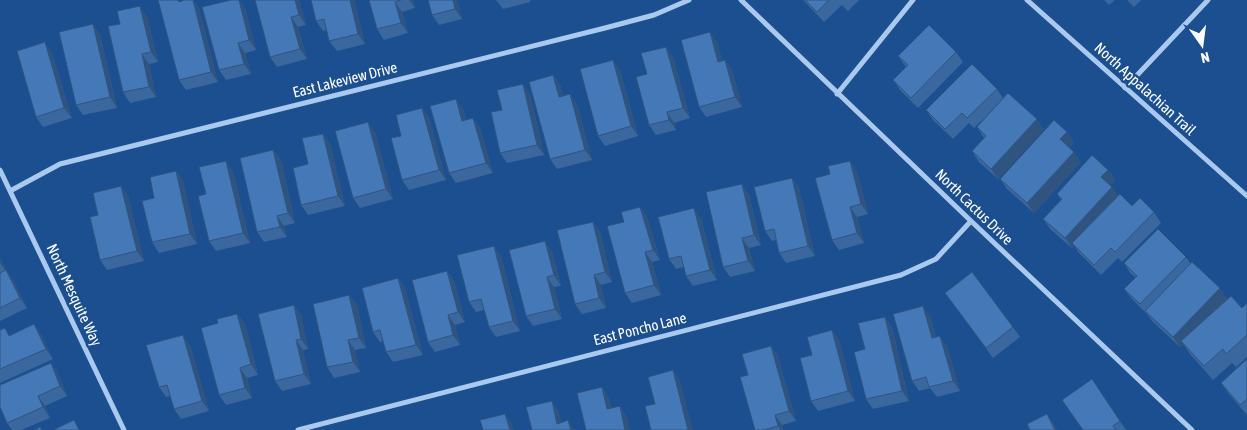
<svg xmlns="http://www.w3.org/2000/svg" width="1247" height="430" viewBox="0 0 1247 430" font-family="'Asap Condensed',sans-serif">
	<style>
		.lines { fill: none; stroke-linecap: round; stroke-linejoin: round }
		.minor { stroke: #a9c9ee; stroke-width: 5 }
		.wall { fill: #3a679d }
		.shaded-wall { fill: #305480 }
		.building { fill: #4478b7; stroke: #305480 }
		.labels { text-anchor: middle; stroke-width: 5; stroke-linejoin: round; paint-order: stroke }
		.street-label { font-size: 15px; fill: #fff; stroke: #1b4f8f }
	</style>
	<rect width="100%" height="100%" fill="#1b4f8f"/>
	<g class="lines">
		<!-- minor -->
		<path class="minor" d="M741,0L971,221L1192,430
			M1027,0L1247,196
			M1125,88L1208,0
			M837,94L913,0
			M0,170L124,430
			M10,191L60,164L605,28L654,15L689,0
			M298,430L901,275L936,259L971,221"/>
	</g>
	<!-- wall -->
	<path class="wall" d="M185,0H193L199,8L218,82L186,90L179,80L182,1Z
		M231,0H239L245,8L256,50L245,53L251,74L226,80L219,70Z
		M299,0L306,25L298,27L307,59L277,67L270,57Z
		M311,0H354L365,44L337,51L329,41L327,30L323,31L316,21Z
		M369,0H413L415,8L402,12L408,33L384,40L377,29Z
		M457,0L462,19L439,25L432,15Z
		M496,0H530V2L503,9Z
		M803,0H859L848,11L842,5L824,22Z
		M1104,0H1115L1109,5Z
		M1127,0H1141L1134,7Z
		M147,16L158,62L149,64L156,97L130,103L123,92L120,24Z
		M100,34L117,108L83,115L76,105Z
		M717,42L722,61L725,60L732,70L742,107L706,117L699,107Z
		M956,52L963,62L918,108L900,90L893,80L906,67L898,56Z
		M52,53L72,118L43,127L36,117Z
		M673,57L690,118L674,123L676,130L656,135L649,125L647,74Z
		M620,70L638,136L605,146L598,136Z
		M553,75L560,85L563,96L577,104L592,160L557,169L550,159Z
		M997,89L1003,98L1044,129L998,179L979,162L972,151L984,138L977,127L989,114L974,128L969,123L953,139L933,120L926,110Z
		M530,94L544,155L507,163L500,153L502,110Z
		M422,108L429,118L446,180L409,190L402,180Z
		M463,109L466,120L480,128L493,173L456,183L449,173Z
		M375,132L393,199L360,208L353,198Z
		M1067,132L1074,142L1069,148L1081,162L1034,213L1007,189L1000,179Z
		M323,134L330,144L345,206L308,215L301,205L308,164Z
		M273,150L281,160L295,223L284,226L287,237L264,242L257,232Z
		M1108,170L1115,180L1110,185L1118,196L1132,206L1154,212L1161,223L1122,262L1118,258L1101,275L1079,253L1074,246L1072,248L1050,229L1043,219L1061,200L1057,194Z
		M176,171L183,181L197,244L159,253L152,242L154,198Z
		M233,171L250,243L216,251L209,241L206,194Z
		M857,171L868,214L857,217L864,243L839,250L832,240Z
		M792,178L799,188L815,256L786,263L779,253L776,240L772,241L765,231Z
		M121,186L128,196L144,261L107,270L100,260L98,215Z
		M749,194L761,245L749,248L755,271L730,277L723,267Z
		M640,207L647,217L660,260L652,262L661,295L632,303L625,293L624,222Z
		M701,218L717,280L693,286L686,276L684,267L676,269L669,259Z
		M593,222L600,232L612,282L601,285L606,308L582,314L575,304Z
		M552,251L561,286L554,287L562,319L533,326L526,316Z
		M501,256L520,331L496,337L489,327L484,310L476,312L469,302Z
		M1186,257L1190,263L1227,298L1214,312L1242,308L1247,303V357L1236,367L1232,363L1213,380L1190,354L1183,344L1180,347L1152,321L1147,314L1132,299L1124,289L1136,278L1131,274L1124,263Z
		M0,258L6,270L13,280L27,308L0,321Z
		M447,271L454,281L465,322L455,325L460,345L435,352L428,342Z
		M398,278L405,288L423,355L393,362L386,352L383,341L380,342L373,332Z
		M349,295L357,305L366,348L355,350L360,372L334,378L327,367Z
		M952,303L1013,327L1020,337L993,358Z
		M294,305L301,315L308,349L303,350L311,384L282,391L275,381Z
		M237,314L245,324L258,375L247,378L252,398L226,405L219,395L218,323Z
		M930,316L936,337L947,346L960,391L937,397L930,388L919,391L912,381Z
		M885,317L892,327L909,401L873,409L866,399L865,349Z
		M0,330L10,335L41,334L53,359L0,383Z
		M832,330L839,340L855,401L818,411L811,401Z
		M190,345L209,411L181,419L174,409L170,396L166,397L159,387Z
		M771,346L778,356L796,421L782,425L783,430H755L748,375Z
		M1247,359V415L1228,393L1221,383Z
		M51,363L58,373L67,396L45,406L50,418L21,430H12L7,423Z
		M1092,379L1126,430H1083Z"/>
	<!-- shaded-wall -->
	<path class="shaded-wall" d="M193,0L199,8L218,82L211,72Z
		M239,0L245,8L256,50L249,40Z
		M295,0H299L306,25L299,15Z
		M350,0H354L365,44L358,34Z
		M409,0H413L415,8Z
		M453,0H457L462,19L455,9Z
		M395,2L402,12L408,33L401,23Z
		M140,6L147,16L158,62L151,52Z
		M291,17L298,27L307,59L300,49Z
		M93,24L100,34L117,108L110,97Z
		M710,32L717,42L725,72L718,62Z
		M45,42L52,53L72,118L64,108Z
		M238,43L245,53L251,74L244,64Z
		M666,47L673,57L690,118L683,108Z
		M142,54L149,64L156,97L149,87Z
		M613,60L620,70L638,136L631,126Z
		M725,60L732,70L742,107L735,97Z
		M553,75L560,85L566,107L559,97Z
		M523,84L530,94L544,155L537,145Z
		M570,94L577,104L592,160L585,150Z
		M456,99L463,109L469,131L462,121Z
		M422,108L429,118L446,180L439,170Z
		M667,112L674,123L676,130L669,120Z
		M473,118L480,128L493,173L486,163Z
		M1037,119L1044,129L998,179L991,169Z
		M368,122L375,132L393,199L386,189Z
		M1067,132L1074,142L1067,150L1060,139Z
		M323,134L330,144L345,206L338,196Z
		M273,150L281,160L295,223L288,213Z
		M1074,152L1081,162L1034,213L1027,203Z
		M226,161L233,171L250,243L243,233Z
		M850,161L857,171L868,214L861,204Z
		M1108,170L1115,180L1108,187L1101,177Z
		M176,171L183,181L197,244L190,234Z
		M792,178L799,188L815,256L808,246Z
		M742,184L749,194L761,245L754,235Z
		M121,186L128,196L144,261L137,251Z
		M1112,187L1119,197L1072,243L1074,246L1072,248L1065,238Z
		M640,207L647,217L660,260L653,250Z
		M850,207L857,217L864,243L857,233Z
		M694,208L701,218L717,280L710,270Z
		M277,216L284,226L287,237L280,227Z
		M593,222L600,232L612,282L605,272Z
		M742,238L749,248L755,271L748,261Z
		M545,241L552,251L561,286L554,275Z
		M494,246L501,256L520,331L513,321Z
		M645,252L652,262L661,295L654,285Z
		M0,258L7,273L0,263Z
		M6,270L13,280L27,308L20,298Z
		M447,271L454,281L465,322L458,312Z
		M594,275L601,285L606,308L599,298Z
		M547,277L554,287L562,319L555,309Z
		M398,278L405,288L423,355L416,345Z
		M1220,288L1227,298L1183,344L1181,341L1183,344L1180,347L1173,337Z
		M349,295L357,305L366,348L359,338Z
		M294,305L301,315L308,349L301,339Z
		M923,306L930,316L939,348L932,338Z
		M237,314L245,324L258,375L251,364Z
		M448,315L455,325L460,345L453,335Z
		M885,317L892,327L909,401L902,391Z
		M34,324L41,334L53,359L46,349Z
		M832,330L839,340L855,401L848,391Z
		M183,335L190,345L209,411L202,401Z
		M940,336L947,346L960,391L953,381Z
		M296,340L303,350L311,384L304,374Z
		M348,340L355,350L360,372L353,362Z
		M771,346L778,356L796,421L789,411Z
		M51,363L58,373L67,396L60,386Z
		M240,368L247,378L252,398L245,388Z
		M673,370L680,380L693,430H688Z
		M602,387L609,397L614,419L607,409Z
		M38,396L45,406L50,418L43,407Z
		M552,401L559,411L563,430L557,424Z
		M620,406L627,416L630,430H625Z
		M505,414L512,424L514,430H510Z
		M1047,414L1054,424L1057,430H1055Z
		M775,415L782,425L783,430H781L778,426Z
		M568,420L575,430H571Z"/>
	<!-- building -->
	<path class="building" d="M158,0H178L179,2L185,0H193L211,72L179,80Z
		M231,0H239L249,40L238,43L244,64L219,70L202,7Z
		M255,0H295L299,15L291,17L300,49L270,57Z
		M311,0H350L358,34L329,41L324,19L316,21Z
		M369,0H401L395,2L401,23L377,29Z
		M428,0H453L455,9L432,15Z
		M805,0H829L817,12Z
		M140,6L151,52L142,54L149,87L123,92L108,26L120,24L117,11Z
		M93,24L110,97L76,105L59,32Z
		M929,25L956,52L911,98L893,80L908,65L898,56Z
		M710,32L718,62L725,60L735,97L699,107L681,40Z
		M45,42L64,108L36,117L17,51Z
		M666,47L683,108L667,112L669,120L649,125L636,77L647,74L641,53Z
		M613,60L631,126L598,136L580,69Z
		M972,64L997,89L967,118L962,113L945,129L926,110Z
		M553,75L559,97L570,94L585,150L550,159L529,82Z
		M523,84L537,145L500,153L491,112L502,110L497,90Z
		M1008,93L1037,119L991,169L972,151L986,136L977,127Z
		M456,99L462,121L473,118L486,163L449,173L430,106Z
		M422,108L439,170L402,180L391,138L401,136L396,115Z
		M1054,120L1067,132L1060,139L1074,152L1027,203L1000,179Z
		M368,122L386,189L353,198L335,131Z
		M323,134L338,196L301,205L293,168L308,164L302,138Z
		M273,150L288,213L277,216L280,227L257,232L240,158Z
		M1092,155L1108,170L1101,177L1112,187L1065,238L1043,219L1062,199L1057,194Z
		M226,161L243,233L209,241L198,196L206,194L199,167Z
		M850,161L861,204L850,207L857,233L832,240L815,178L830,174L828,166Z
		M176,171L190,234L152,242L142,201L154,198L150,177Z
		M792,178L808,246L779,253L774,229L765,231L754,187Z
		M742,184L754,235L742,238L748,261L723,267L706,192Z
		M121,186L137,251L100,260L90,217L98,215L93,193Z
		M1120,194L1132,206L1140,198L1154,212L1115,252L1111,248L1094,265L1072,243Z
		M640,207L653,250L645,252L654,285L625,293L607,226L624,222L621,212Z
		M694,208L710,270L686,276L681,256L669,259L658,217Z
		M593,222L605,272L594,275L599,298L575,304L557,230Z
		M1158,229L1186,257L1140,304L1124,289L1137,276L1124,263Z
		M545,241L554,275L547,277L555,309L526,316L509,250Z
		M494,246L513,321L489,327L481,299L469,302L457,255Z
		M1192,262L1220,288L1173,337L1145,311Z
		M6,270L20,298L0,308V273Z
		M447,271L458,312L448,315L453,335L428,342L412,280Z
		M972,272L1013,327L986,348L945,293Z
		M398,278L416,345L386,352L380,330L373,332L362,288Z
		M349,295L359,338L348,340L353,362L327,367L313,304Z
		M1231,296L1242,308L1247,303V335L1226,354L1223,349L1204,366L1181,341Z
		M294,305L301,339L296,340L304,374L275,381L258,314Z
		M923,306L932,338L940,336L953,381L929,387L926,377L912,381L893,314Z
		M237,314L251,364L240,368L245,388L219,395L201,328L218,323L217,319Z
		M885,317L902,391L866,399L854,352L865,349L858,323Z
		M34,324L46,349L0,369V330L5,328L9,336Z
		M832,330L848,391L811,401L800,358L812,355L807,337Z
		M183,335L202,401L174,409L167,385L159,387L146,345Z
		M771,346L789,411L775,415L778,426L763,430H755L740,377L748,375L742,354Z
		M1247,359V399L1240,405L1221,383Z
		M51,363L60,386L38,396L43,407L7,423L0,407V385Z
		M673,370L688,430H651L645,406L655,404L648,377Z
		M1092,379L1120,421L1113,426L1116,430H1083L1062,400Z
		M602,387L607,409L620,406L625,430H586L577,393Z
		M552,401L557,424L568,420L571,430H532L526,407Z
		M505,414L510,430H483L480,420Z
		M1047,414L1055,430H1030L1027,424Z
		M74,420L79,430H53Z
		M40,427L42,430H34Z"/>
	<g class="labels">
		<!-- street labels -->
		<g class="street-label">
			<text transform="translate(345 80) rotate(-14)" y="5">East Lakeview Drive</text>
			<text transform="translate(1145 89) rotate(42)" y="5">North Appalachian Trail</text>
			<text transform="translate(974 207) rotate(44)" y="5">North Cactus Drive</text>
			<text transform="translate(74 295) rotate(65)" y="5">North Mesquite Way</text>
			<text transform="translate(640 329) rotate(-14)" y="5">East Poncho Lane</text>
		</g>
	</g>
	<!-- north arrow -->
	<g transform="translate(1202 45) rotate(166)" stroke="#1b4f8f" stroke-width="4" paint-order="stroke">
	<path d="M0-4L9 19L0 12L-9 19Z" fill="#ffffff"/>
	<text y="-8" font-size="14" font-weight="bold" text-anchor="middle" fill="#ffffff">N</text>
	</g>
</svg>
